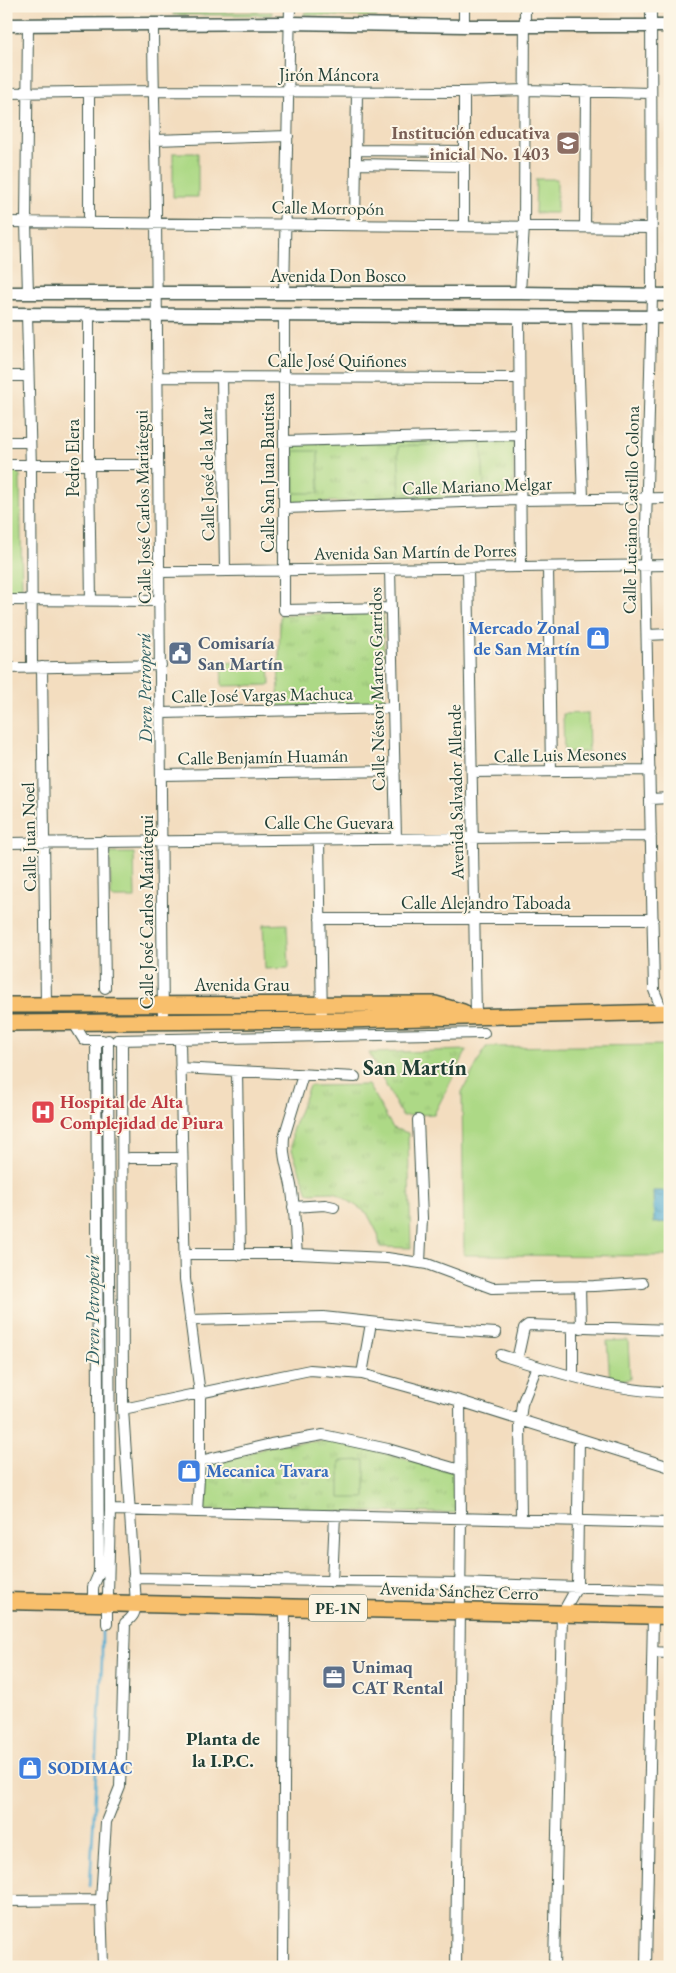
<svg xmlns="http://www.w3.org/2000/svg" width="676" height="1973" viewBox="0 0 676 1973" font-family="'EB Garamond',serif">
	<style>
		.grass { fill: url(#grass-tufts); stroke: #668b5d }
		.pitch { fill: #add986; stroke: #668b5d }
		.water { fill: url(#water-ripples); stroke: #3a7583 }
		.lines { fill: none; stroke-linecap: round; stroke-linejoin: round }
		.stream { stroke: #54add2; stroke-width: 2.5 }
		.minor-casing { stroke: #3f5549; stroke-width: 12 }
		.tertiary-casing { stroke: #3f5549; stroke-width: 15 }
		.primary-casing { stroke: #3f5549; stroke-width: 18 }
		.trunk-casing { stroke: #3f5549; stroke-width: 19 }
		.minor { stroke: #fff; stroke-width: 10 }
		.tertiary { stroke: #fff; stroke-width: 12 }
		.primary { stroke: #f8bf6c; stroke-width: 15 }
		.trunk { stroke: #f8bf6c; stroke-width: 16 }
		.labels { text-anchor: middle; stroke-width: 4; stroke-linejoin: round; paint-order: stroke }
		.shield { fill: #fcf5e5; stroke: #617469; stroke-width: 1 }
		.shield-label { font-size: 16px; font-weight: bold; fill: #1f3d34 }
		.street-label { font-size: 18px; fill: #1f3d34; stroke: #fcf5e5 }
		.education-label { font-size: 18px; font-weight: bold; fill: #785e54; stroke: #fcf5e5; text-anchor: end }
		.shop-label { font-size: 18px; font-weight: bold; fill: #366cbe; stroke: #fcf5e5; text-anchor: start }
		.service-label { font-size: 18px; font-weight: bold; fill: #4e5e75; stroke: #fcf5e5; text-anchor: start }
		.health-label { font-size: 18px; font-weight: bold; fill: #be3a42; stroke: #fcf5e5; text-anchor: start }
		.water-label { font-size: 19px; font-style: italic; fill: #2f5f63; stroke: #fcf5e5 }
		.neighbourhood-label { font-size: 19px; font-weight: bold; fill: #1f3d34; stroke: #fcf5e5 }
		.district-label { font-size: 22px; font-weight: bold; fill: #1f3d34; stroke: #fcf5e5 }
	</style>
	<defs>
		<pattern id="grass-tufts" width="24" height="20" patternUnits="userSpaceOnUse" patternTransform="scale(1.25)"><rect width="24" height="20" fill="#add986"/><path d="M3 7l-1-3M5 7V3M7 7l1-3M15 17l-1-3M17 17v-4M19 17l1-3" fill="none" stroke="#94bb74"/></pattern>
		<pattern id="water-ripples" width="26" height="14" patternUnits="userSpaceOnUse" patternTransform="scale(1.25)"><rect width="26" height="14" fill="#54add2"/><path d="M2 4q2-2 4 0t4 0M15 11q2-2 4 0t4 0" fill="none" stroke="#458eab"/></pattern>
	</defs>
	<rect width="100%" height="100%" fill="#fcf5e5"/>
	<filter id="ink" filterUnits="userSpaceOnUse"><feTurbulence type="fractalNoise" baseFrequency=".02" numOctaves="2"/><feDisplacementMap in="SourceGraphic" scale="10" xChannelSelector="R" yChannelSelector="G"/><feConvolveMatrix kernelMatrix="1 2 1 2 8 2 1 2 1" color-interpolation-filters="sRGB"/></filter>
	<filter id="wash" filterUnits="userSpaceOnUse"><feTurbulence type="fractalNoise" baseFrequency=".0096" numOctaves="4" result="noise"/><feDisplacementMap in="SourceGraphic" scale="20" xChannelSelector="R" yChannelSelector="G"/><feGaussianBlur stdDeviation="1.12" result="paint"/><feColorMatrix in="noise" values="0 0 0 0 0 0 0 0 0 0 0 0 0 0 0 0 0 1.4 0 .05"/><feComposite in="paint" operator="in"/></filter>
	<g filter="url(#wash)">
		<rect width="100%" height="100%" fill="#f3ddbf"/>
		<!-- grass -->
		<path class="grass" d="M272,12V15H173V13Z
			M305,12H377V17L304,15Z
			M513,438L514,496L291,503L289,443Z
			M383,613L385,701L381,704L278,707L280,615Z
			M467,1050L434,1114L402,1116L369,1053Z
			M368,1085L393,1128L408,1133L411,1248L380,1247L378,1234L367,1213L335,1192L308,1193L292,1150V1131L309,1086Z
			M335,1440L457,1473V1513L204,1510V1466L279,1444Z"/>
		<!-- pitch -->
		<path class="pitch" d="M173,153H198V197H173Z
			M536,179H557V213H535Z
			M482,443L484,491L400,494L398,446Z
			M294,451H318L319,493H295Z
			M6,471H16L20,475L22,590L18,594H6Z
			M269,661L270,685L222,686L221,663Z
			M588,713L589,752L564,753L563,714Z
			M110,853H134L135,898H111Z
			M287,924L289,968L265,969L263,925Z
			M670,1045V1256L464,1255L462,1092L486,1047Z
			M628,1340L630,1379L610,1381L607,1341Z
			M365,1460V1498H340V1461Z"/>
		<!-- water -->
		<path class="water" d="M653,1191H669V1222L654,1223Z"/>
		<g class="lines">
			<!-- stream -->
			<path class="stream" d="M90,1886L102,1661V1631"/>
		</g>
	</g>
	<g filter="url(#ink)">
		<g class="lines">
			<!-- minor casing -->
			<g class="minor-casing">
				<path id="minor" d="M464,6V26
					M651,6L652,295L645,565L654,990L663,1013
					M153,24C153,89 156,154 156,219C157,486 162,754 163,1021
					M28,25L26,222L28,293
					M6,93L153,91L464,92L525,90L651,93
					M155,140L288,136
					M356,150L464,151
					M356,164L464,166
					M6,222L650,228
					M89,222V92
					M355,224L357,92
					M464,226V92
					M585,227L586,91
					M284,293L290,6
					M520,293L524,226L525,6
					M27,314L31,469L32,667
					M89,314V465L91,601
					M284,315V610L391,608
					M519,317L521,567
					M577,317L583,499
					M6,376H28
					M157,377L518,378
					M222,377L225,571
					M284,441L519,435
					M6,442H30
					M6,465H158
					M285,508L520,500L670,498
					M548,567L551,771
					M468,568L476,1016
					M390,569L396,839
					M160,572L670,565
					M6,600L160,601
					M647,635L670,634
					M42,667L46,1005
					M6,668L161,665
					M162,713L393,708
					M472,772L650,770
					M162,775L395,771
					M650,799L670,798
					M319,840L322,1020
					M103,841L105,988
					M6,843L651,836
					M320,919H653
					M73,1022L84,1040H102
					M117,1040L484,1033
					M180,1041L185,1279L200,1394V1461L197,1512
					M180,1068L355,1077
					M237,1071L240,1255
					M418,1120L422,1218L420,1263
					M130,1158H182
					M293,1207L325,1205L334,1207
					M184,1254H297L387,1258L427,1264L492,1288L594,1286L643,1283
					M297,1254C295,1233 295,1212 292,1191C289,1171 282,1159 284,1137L303,1075
					M580,1286L581,1328
					M190,1320L323,1317L436,1329L496,1333
					M501,1355C552,1371 616,1392 670,1392
					M517,1360L524,1328L528,1325L670,1330
					M362,1374L371,1323
					M573,1376V1328
					M123,1409L310,1370L362,1374L460,1401L670,1467
					M200,1461L271,1444L323,1435L388,1449L460,1470
					M110,1510L670,1523
					M521,1519L520,1420L522,1404L537,1366
					M133,1578L459,1583L670,1590
					M332,1582L335,1515
					M108,1595L110,1510L108,1040
					M93,1603V1587L99,1573L96,1040
					M107,1624V1611
					M653,1652L670,1653
					M6,1901L101,1900
					M103,1967L101,1900L106,1822L120,1787L125,1623C133,1617 135,1614 136,1604L123,1409L122,1040
					M283,1967L285,1608
					M456,1967L461,1517L460,1401
					M554,1967L562,1614L577,1587L579,1439
					M646,1967L653,1616"/>
			</g>
			<!-- tertiary casing -->
			<g class="tertiary-casing">
				<path id="tertiary" d="M6,25L290,23L464,26H670
					M6,293H520L670,295
					M6,314L670,317"/>
			</g>
			<!-- primary casing -->
			<g class="primary-casing">
				<path id="primary" d="M6,1005L435,1004L463,1012
					M6,1023L345,1020L670,1012"/>
			</g>
			<!-- trunk casing -->
			<g class="trunk-casing">
				<path id="trunk" d="M6,1601L670,1616"/>
			</g>
			<!-- minor -->
			<use href="#minor" class="minor"/>
			<!-- tertiary -->
			<use href="#tertiary" class="tertiary"/>
			<!-- primary -->
			<use href="#primary" class="primary"/>
			<!-- trunk -->
			<use href="#trunk" class="trunk"/>
		</g>
	</g>
	<!-- icons -->
	<defs>
		<g id="school-square" transform="scale(1.25)"><rect x="-9" y="-9" width="18" height="18" rx="4" fill="#8d6e63" stroke="#fcf5e5"/><path d="M0-5L7-2L0 1L-7-2ZM-4 1L0 2.5L4 1V4Q0 6-4 4Z" fill="#fff"/></g>
		<g id="shop-square" transform="scale(1.25)"><rect x="-9" y="-9" width="18" height="18" rx="4" fill="#3f7fe0" stroke="#fcf5e5"/><path d="M-5-2.5h2.3a2.7 3.5 0 0 1 5.4 0H5L5.5 6h-11ZM-1.5-2.5h3a1.5 2.3 0 0 0-3 0Z" fill="#fff"/></g>
		<g id="civic-square" transform="scale(1.25)"><rect x="-9" y="-9" width="18" height="18" rx="4" fill="#5c6f8a" stroke="#fcf5e5"/><path d="M-.6-6.5H3V-4.5H.6V-3L4-1V1h2V6H-6V1h2V-1L-.6-3ZM-1.2 2.5V6h2.4V2.5Z" fill="#fff"/></g>
		<g id="hospital-square" transform="scale(1.25)"><rect x="-9" y="-9" width="18" height="18" rx="4" fill="#e0444e" stroke="#fcf5e5"/><path d="M-5-5h3v3.5h4V-5h3V5h-3V1.5h-4V5h-3Z" fill="#fff"/></g>
		<g id="office-square" transform="scale(1.25)"><rect x="-9" y="-9" width="18" height="18" rx="4" fill="#5c6f8a" stroke="#fcf5e5"/><path d="M-6-3h4V-5.5h4V-3h4V5H-6ZM-1-4.5V-3h2v-1.5ZM-6 0V1H6V0Z" fill="#fff"/></g>
	</defs>
	<g fill-rule="evenodd">
		<use href="#school-square" x="568" y="143"/>
		<use href="#shop-square" x="598" y="638"/>
		<use href="#civic-square" x="180" y="653"/>
		<use href="#hospital-square" x="43" y="1112"/>
		<use href="#shop-square" x="189" y="1471"/>
		<use href="#office-square" x="334" y="1677"/>
		<use href="#shop-square" x="30" y="1768"/>
	</g>
	<g class="labels">
		<!-- shield labels -->
		<rect class="shield" x="309" y="1594.5" width="58" height="27" rx="4"/>
		<g class="shield-label">
			<text x="338" y="1614">PE-1N</text>
		</g>
		<!-- street labels -->
		<g class="street-label">
			<text x="329" y="81">Jirón Máncora</text>
			<text transform="translate(328 208) rotate(1)" y="6">Calle Morropón</text>
			<text x="338" y="282">Avenida Don Bosco</text>
			<text x="337" y="367">Calle José Quiñones</text>
			<text transform="translate(73 458) rotate(-90)" y="6">Pedro Elera</text>
			<text transform="translate(268 473) rotate(-90)" y="6">Calle San Juan Bautista</text>
			<text transform="translate(207 474) rotate(-91)" y="6">Calle José de la Mar</text>
			<text transform="translate(477 486) rotate(-2)" y="6">Calle Mariano Melgar</text>
			<text transform="translate(143 507) rotate(-91)" y="6">Calle José Carlos Mariátegui</text>
			<text transform="translate(631 510) rotate(-89)" y="6">Calle Luciano Castillo Colona</text>
			<text transform="translate(415 552) rotate(-1)" y="6">Avenida San Martín de Porres</text>
			<text transform="translate(377 689) rotate(-91)" y="6">Calle Néstor Martos Garridos</text>
			<text transform="translate(262 695) rotate(-1)" y="6">Calle José Vargas Machuca</text>
			<text transform="translate(560 755) rotate(-1)" y="6">Calle Luis Mesones</text>
			<text transform="translate(263 757) rotate(-1)" y="6">Calle Benjamín Huamán</text>
			<text transform="translate(456 792) rotate(-91)" y="6">Avenida Salvador Allende</text>
			<text x="329" y="829">Calle Che Guevara</text>
			<text transform="translate(29 837) rotate(-91)" y="6">Calle Juan Noel</text>
			<text x="486" y="909">Calle Alejandro Taboada</text>
			<text transform="translate(147 912) rotate(-90)" y="6">Calle José Carlos Mariátegui</text>
			<text x="242" y="991">Avenida Grau</text>
			<text transform="translate(459 1591) rotate(2)" y="6">Avenida Sánchez Cerro</text>
		</g>
		<!-- education labels -->
		<g class="education-label">
			<text x="550" y="139">Institución educativa<tspan x="550" dy="21">inicial No. 1403</tspan></text>
		</g>
		<!-- shop labels -->
		<g class="shop-label">
			<text x="580" y="634" text-anchor="end">Mercado Zonal<tspan x="580" dy="21">de San Martín</tspan></text>
			<text x="206" y="1477">Mecanica Tavara</text>
			<text x="48" y="1774">SODIMAC</text>
		</g>
		<!-- service labels -->
		<g class="service-label">
			<text x="198" y="649">Comisaría<tspan x="198" dy="21">San Martín</tspan></text>
			<text x="352" y="1673">Unimaq<tspan x="352" dy="21">CAT Rental</tspan></text>
		</g>
		<!-- health labels -->
		<g class="health-label">
			<text x="60" y="1108">Hospital de Alta<tspan x="60" dy="21">Complejidad de Piura</tspan></text>
		</g>
		<!-- water labels -->
		<g class="water-label">
			<text transform="translate(144 688) rotate(-91)" y="7">Dren Petroperú</text>
			<text transform="translate(92 1310) rotate(-90)" y="7">Dren Petroperú</text>
		</g>
		<!-- neighbourhood labels -->
		<g class="neighbourhood-label">
			<text x="223" y="1745">Planta de<tspan x="223" dy="22">la I.P.C.</tspan></text>
		</g>
		<!-- district labels -->
		<g class="district-label">
			<text x="415" y="1075">San Martín</text>
		</g>
	</g>
	<!-- margin -->
	<rect width="676" height="1973" fill="none" stroke="#fcf5e5" stroke-width="25"/>
</svg>
